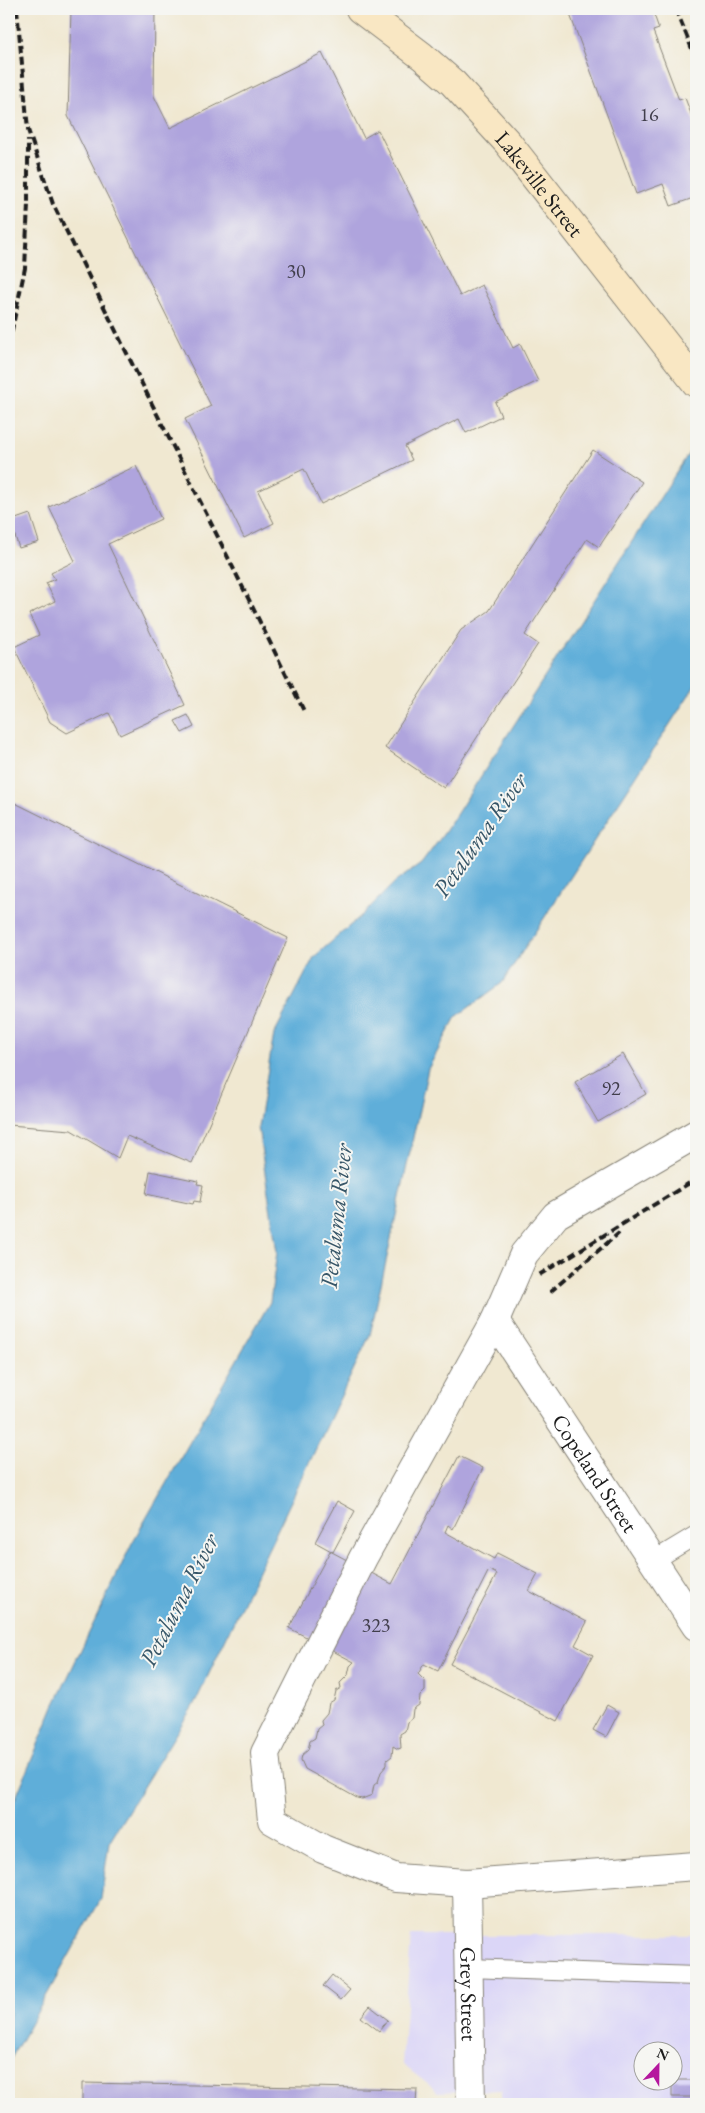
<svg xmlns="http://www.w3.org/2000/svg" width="705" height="2113" viewBox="0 0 705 2113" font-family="'EB Garamond',serif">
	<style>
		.built { fill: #dbd6f7; fill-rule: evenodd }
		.water { fill: #5faed9; stroke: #3e657a }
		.building { fill: #afa4dd }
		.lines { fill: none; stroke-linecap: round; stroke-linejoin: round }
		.lane-casing { stroke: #868276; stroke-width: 20 }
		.street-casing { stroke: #868276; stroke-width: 30 }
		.secondary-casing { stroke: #868276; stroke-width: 30 }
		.lane { stroke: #fff; stroke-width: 18 }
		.street { stroke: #fff; stroke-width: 28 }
		.secondary { stroke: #f9e7c3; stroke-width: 28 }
		.rail { stroke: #1c1c1c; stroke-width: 4; stroke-dasharray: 8 4; stroke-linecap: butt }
		.labels { text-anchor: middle; stroke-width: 4; stroke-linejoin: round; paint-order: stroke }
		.number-label { font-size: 20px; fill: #413e4c }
		.street-label { font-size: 22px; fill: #1c1c1c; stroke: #f6f6f2 }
		.water-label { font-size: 24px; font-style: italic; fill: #375668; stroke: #f6f6f2 }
	</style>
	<rect width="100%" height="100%" fill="#f6f6f2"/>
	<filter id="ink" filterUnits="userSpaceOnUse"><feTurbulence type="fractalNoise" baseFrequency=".02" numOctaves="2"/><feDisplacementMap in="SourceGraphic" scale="10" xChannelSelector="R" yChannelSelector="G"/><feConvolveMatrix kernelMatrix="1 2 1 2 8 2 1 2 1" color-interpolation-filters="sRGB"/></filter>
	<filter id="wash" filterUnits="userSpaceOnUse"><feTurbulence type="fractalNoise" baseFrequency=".0096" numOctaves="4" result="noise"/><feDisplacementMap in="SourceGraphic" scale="20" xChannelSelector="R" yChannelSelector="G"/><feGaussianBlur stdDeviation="1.12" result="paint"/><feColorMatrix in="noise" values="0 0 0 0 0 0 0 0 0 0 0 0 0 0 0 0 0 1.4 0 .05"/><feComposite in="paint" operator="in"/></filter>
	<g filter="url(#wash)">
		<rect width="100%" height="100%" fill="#f0e8d1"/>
		<!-- built -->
		<path class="built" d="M411,1935H696V2104H502V2090L438,2092L402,2064ZM642,2050H672V2080H642Z"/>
		<!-- water -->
		<path class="water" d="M696,442V684L502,983L456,1017L428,1069L370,1335L196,1701L109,1842L101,1899L9,2062V1814L54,1706L132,1543L270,1302L277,1252L258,1127L274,1034L314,957L362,915L395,882L421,864L445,832Z"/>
		<g id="blocks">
			<!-- building -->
			<path class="building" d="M71,9H155L154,96L170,128L322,53L364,138L378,130L460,296L482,285L513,348L520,344L538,381L495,402L501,416L466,433L459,419L405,446L412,460L321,504L304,469L258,491L274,523L244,538L185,419L211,406L68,116Z
				M568,9H652L659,29L653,31L679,100L685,98L696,127V197L671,206L663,184L636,194Z
				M593,450L642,482L599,547L587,539L525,635L538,644L444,788L385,748L461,630L489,611Z
				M136,466L161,519L108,544L185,705L120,735L109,713L67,733L50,722L14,647L39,635L29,614L55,601L46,583L55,579L51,573L75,561L49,507Z
				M30,514L39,542L19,548L10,521Z
				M188,715L194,727L182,733L175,721Z
				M9,800L288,938L192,1163L127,1136L118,1158L71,1130L9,1125Z
				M623,1054L646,1094L598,1122L575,1082Z
				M150,1171L198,1181L197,1184L203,1185L200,1202L194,1201L193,1204L146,1194Z
				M459,1456L483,1468L453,1529L448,1525L445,1532L494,1559L497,1553L538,1574L529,1591L587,1622L575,1645L593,1655L558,1721L450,1664L497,1574L489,1570L438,1671L424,1664L418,1674L425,1681V1691L420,1696L419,1705L413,1709L412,1718L407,1722L405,1731L400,1734L401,1748L398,1749L393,1746L392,1756L387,1760V1765L381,1772L378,1782L374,1785L372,1795L362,1799L357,1798L305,1769L301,1760L302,1755L308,1750L310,1741L315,1738L317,1729L322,1725L321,1720L327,1713L329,1703L334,1700L336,1691L341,1688L340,1683L348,1675L350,1666L354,1662L289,1628L330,1551L392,1584Z
				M337,1501L355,1511L333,1552L315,1542Z
				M607,1705L619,1712L606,1737L593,1730Z
				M332,1975L350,1990L341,2000L323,1986Z
				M370,2006L388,2020L379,2031L361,2017Z
				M672,2080H696V2097H672Z
				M82,2083L417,2089L416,2104H82Z"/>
		</g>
	</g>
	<g filter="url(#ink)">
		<use href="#blocks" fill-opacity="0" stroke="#868276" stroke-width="1"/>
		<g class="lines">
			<!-- lane casing -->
			<g class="lane-casing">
				<path id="lane" d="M653,1561L696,1535
					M469,1968L696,1976"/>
			</g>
			<!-- street casing -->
			<g class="street-casing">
				<g id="street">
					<path d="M696,1134L556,1215L524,1254L495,1321L363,1558L265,1753L272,1820L323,1849L396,1878L467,1883L696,1866"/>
					<path id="s1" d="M495,1321L696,1626"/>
					<path id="s2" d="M467,1883L471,2104"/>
				</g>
			</g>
			<!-- secondary casing -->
			<g class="secondary-casing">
				<g id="secondary">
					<path id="s3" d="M360,9L422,56L453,83L508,143L696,383"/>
				</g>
			</g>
			<!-- lane -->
			<use href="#lane" class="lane"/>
			<!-- street -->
			<use href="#street" class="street"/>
			<!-- secondary -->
			<use href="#secondary" class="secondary"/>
			<!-- rail -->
			<path class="rail" d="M17,9L28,130L53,204L304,711
				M676,9L696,59
				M9,344L25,268L28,204V140
				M539,1275L696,1179
				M550,1292L619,1233"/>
		</g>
	</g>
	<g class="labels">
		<!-- number labels -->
		<g class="number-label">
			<text x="649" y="121">16</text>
			<text x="296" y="278">30</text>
			<text x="611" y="1095">92</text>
			<text x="376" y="1632">323</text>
		</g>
		<!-- street labels -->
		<g class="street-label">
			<text dy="8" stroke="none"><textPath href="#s3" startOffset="252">Lakeville Street</textPath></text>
			<text dy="8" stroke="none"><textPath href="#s1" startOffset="182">Copeland Street</textPath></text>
			<text dy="8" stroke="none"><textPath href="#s2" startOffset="111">Grey Street</textPath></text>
		</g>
		<!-- water labels -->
		<g class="water-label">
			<text transform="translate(480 835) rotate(-55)" y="8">Petaluma River</text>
			<text transform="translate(336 1216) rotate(-84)" y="8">Petaluma River</text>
			<text transform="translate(179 1600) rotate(-63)" y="8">Petaluma River</text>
		</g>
	</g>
	<!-- margin -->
	<rect width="705" height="2113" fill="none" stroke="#f6f6f2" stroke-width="30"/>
	<!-- north arrow -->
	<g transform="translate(658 2066) rotate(22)"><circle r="24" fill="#f6f6f2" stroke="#9f9f9c"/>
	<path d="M0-4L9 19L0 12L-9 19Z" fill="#b5179e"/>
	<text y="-8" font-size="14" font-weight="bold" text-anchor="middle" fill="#1c1c1c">N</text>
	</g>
</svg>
